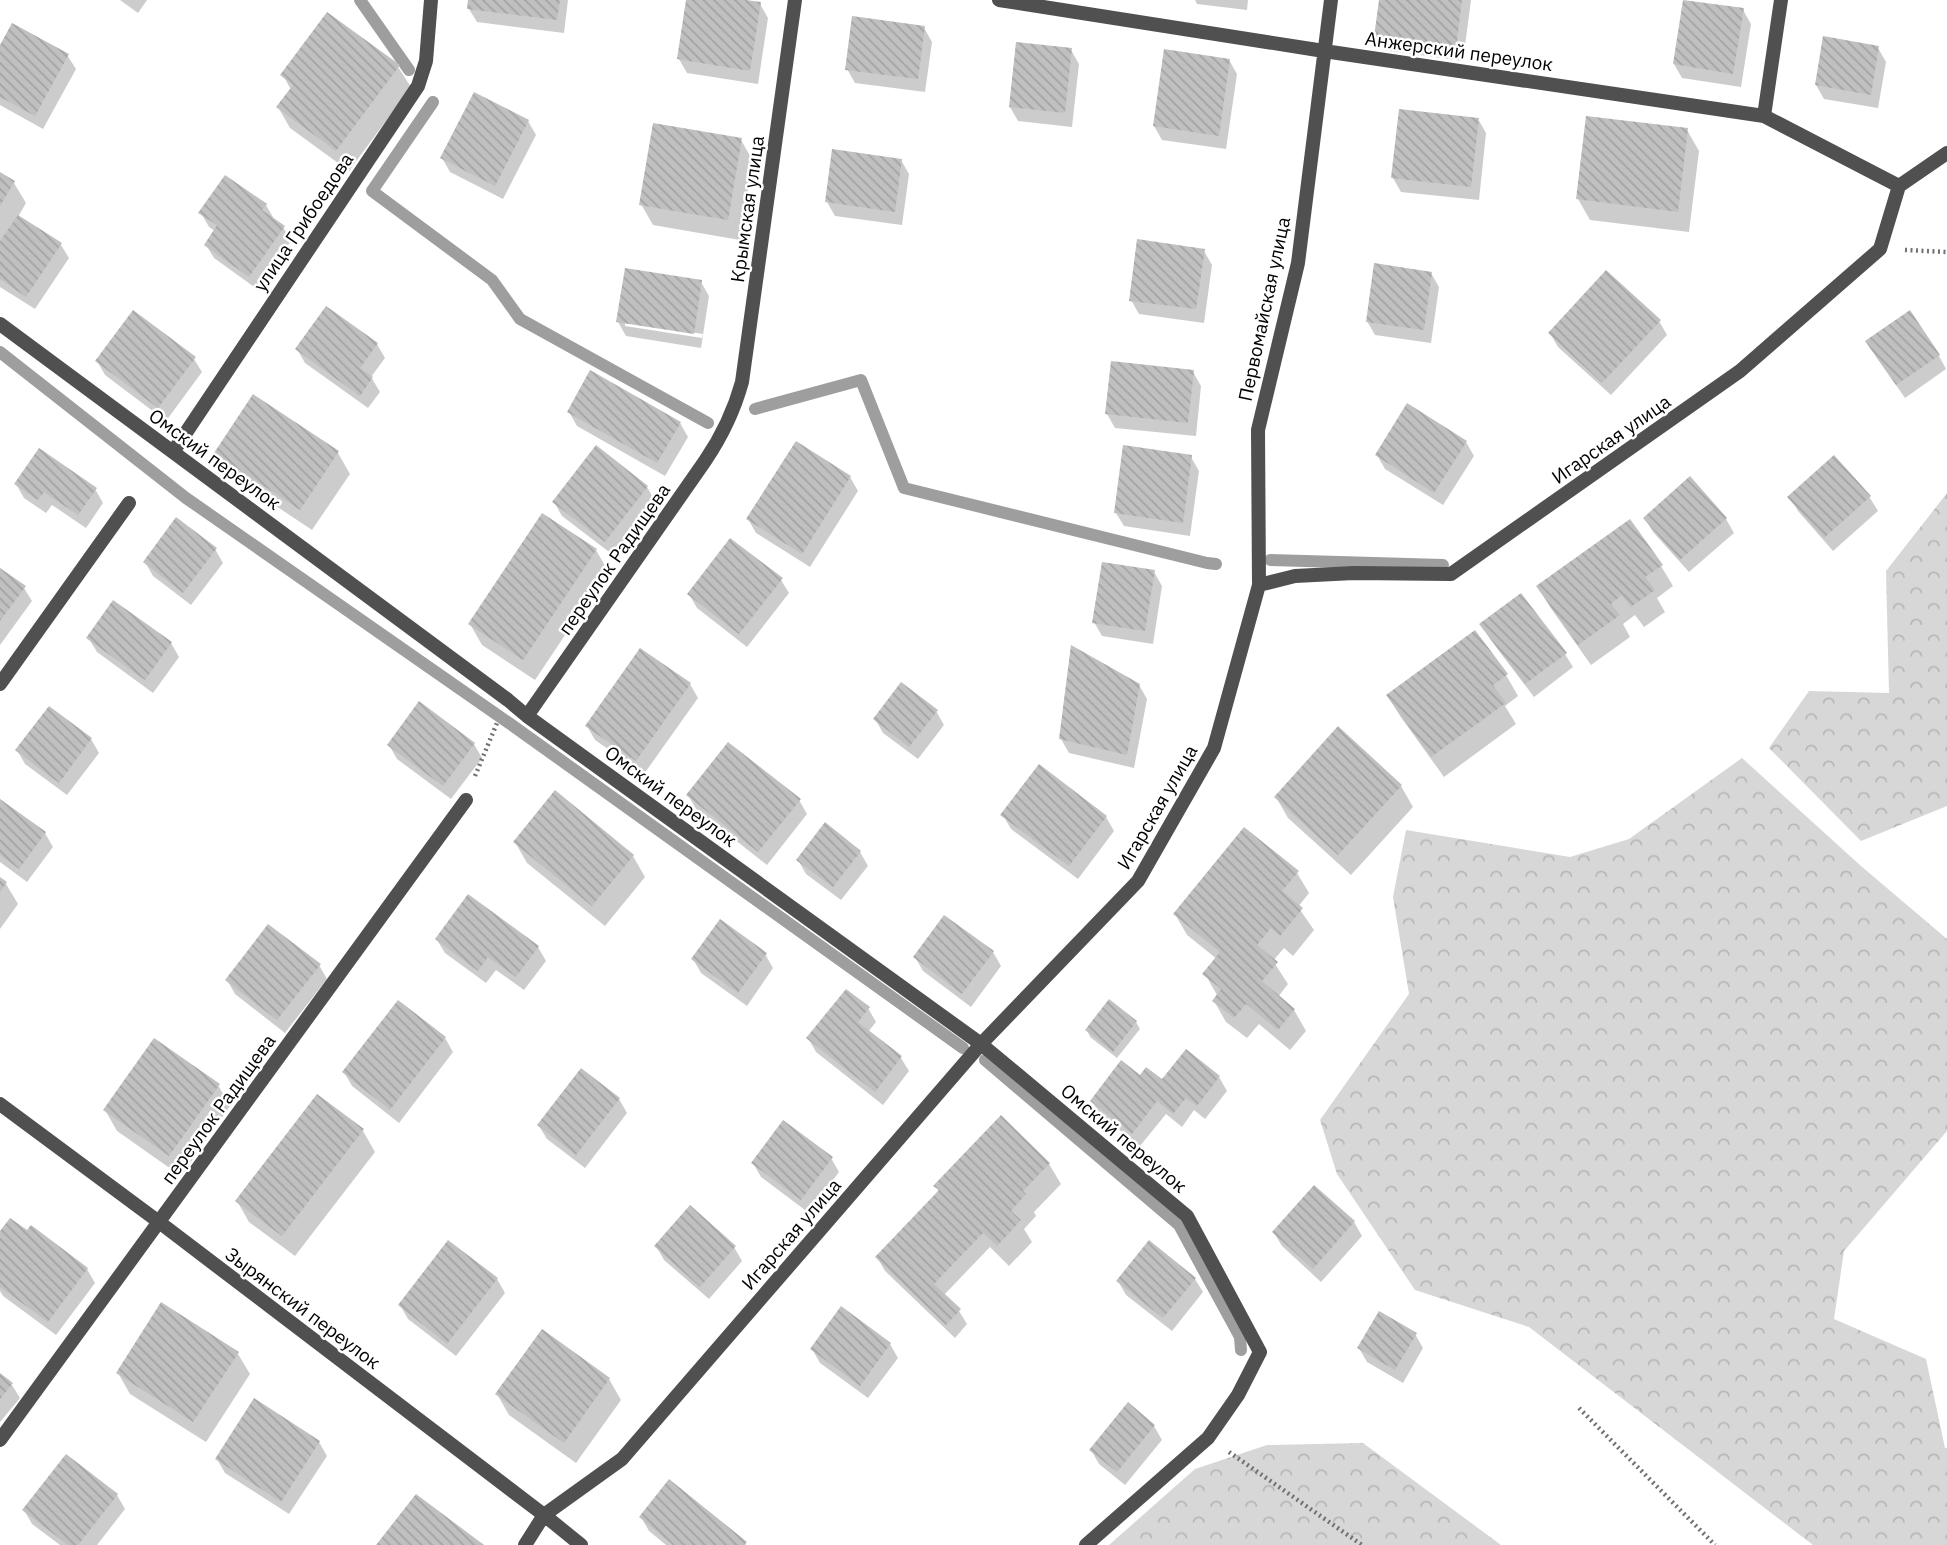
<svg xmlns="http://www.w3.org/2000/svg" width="1947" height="1545" viewBox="0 0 1947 1545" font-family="'IBM Plex Sans',sans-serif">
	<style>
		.forest { fill: url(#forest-crowns) }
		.shadow { fill: #0003; fill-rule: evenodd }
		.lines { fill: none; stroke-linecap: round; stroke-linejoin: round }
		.stream { stroke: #9e9e9e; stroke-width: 12 }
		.building { fill: url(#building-back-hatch) }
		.path { stroke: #727272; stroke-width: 4.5; stroke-dasharray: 2 3.5; stroke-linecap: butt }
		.street { stroke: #505050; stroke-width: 14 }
		.labels { text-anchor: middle; stroke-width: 5; stroke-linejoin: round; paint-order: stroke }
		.street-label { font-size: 19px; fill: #000; stroke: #fff }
	</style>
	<defs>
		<pattern id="forest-crowns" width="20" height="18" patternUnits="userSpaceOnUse" patternTransform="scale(1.75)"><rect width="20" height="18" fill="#d7d7d7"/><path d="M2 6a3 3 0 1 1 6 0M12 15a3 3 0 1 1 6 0" fill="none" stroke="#b7b7b7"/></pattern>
		<pattern id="building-back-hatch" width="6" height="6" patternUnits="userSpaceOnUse" patternTransform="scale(1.75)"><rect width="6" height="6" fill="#c0c0c0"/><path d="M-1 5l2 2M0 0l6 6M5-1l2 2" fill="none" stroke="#a3a3a3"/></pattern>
	</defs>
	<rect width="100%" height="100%" fill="#fff"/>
	<!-- forest -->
	<path class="forest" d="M1947,493V806L1861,841L1769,748L1809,691L1889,693L1886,571Z
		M1742,758L1861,866L1947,939V1131L1844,1251L1834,1319L1926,1359L1945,1448H1947V1545H1813L1529,1327L1415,1290L1337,1174L1320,1120L1409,994L1393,897L1406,830L1570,857L1629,839Z
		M1363,1443L1501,1545H1109L1195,1469L1267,1445Z"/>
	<!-- shadow -->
	<path class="shadow" d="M120,0H147L138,13Z
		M470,0H568L564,33L477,22L469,9Z
		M688,0H735L760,4L768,18L758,84L687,73L679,59Z
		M1195,0H1248L1247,10L1197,4Z
		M1381,0H1471L1463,61L1384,50L1376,36Z
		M1743,10L1751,24L1741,87L1682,78L1674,64Z
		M924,28L932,42L925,92L855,83L847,69Z
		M1878,48L1886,62L1878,108L1824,99L1816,85Z
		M0,49L67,55L76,69L43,129L0,105Z
		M1071,50L1079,64L1072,127L1018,121L1010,107Z
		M1229,60L1237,74L1226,149L1162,140L1154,126Z
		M398,67L411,87L349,171L290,128L278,107L291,90L283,75Z
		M1478,119L1486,133L1479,200L1401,192L1393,178Z
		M528,121L536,135L503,199L450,172L442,158Z
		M1687,130L1699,151L1689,232L1590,220L1578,199Z
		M741,140L753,161L740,240L653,225L641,204Z
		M901,160L909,174L902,225L835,216L827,202Z
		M0,174L14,183L26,203L18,217L61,245L69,258L35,309L0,287Z
		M266,205L274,219L283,227L291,241L257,289L214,258L206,245L215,231L209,227L201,213Z
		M1204,251L1212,265L1204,323L1139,314L1131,300Z
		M1431,273L1439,287L1431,343L1375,335L1367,321Z
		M701,282L709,296L701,348L626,336L618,322ZM625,322L703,334L702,338L625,326Z
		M1659,321L1667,335L1611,395L1558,347L1550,333Z
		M377,344L385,358L371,377L380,392L368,408L305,363L297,349Z
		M1875,355L1939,356L1946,369L1905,398Z
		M194,359L202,372L166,421L105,375L97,361Z
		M1193,372L1201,386L1196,436L1115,428L1107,414Z
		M569,412L680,423L688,437L665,476L577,426Z
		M1466,442L1474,456L1443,505L1385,469L1377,455Z
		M216,453H338L350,474L312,530L228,474Z
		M1191,457L1199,471L1190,536L1124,526L1116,513Z
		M1834,458L1870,498L1878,511L1833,551L1798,511L1790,497Z
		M850,477L858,491L810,567L756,533L748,519Z
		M1690,479L1726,519L1734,533L1689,572L1653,532L1645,519Z
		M16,484L95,489L103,503L86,528L52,505L46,513L24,498Z
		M647,487L655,501L613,555L562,516L554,502Z
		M215,549L223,563L191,605L153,576L145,562Z
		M596,550L608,571L535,680L482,645L470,624Z
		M1661,566L1673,586L1657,598L1665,612L1644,627L1635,615L1623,624L1630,637L1591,665L1550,607L1538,587Z
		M0,570L24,588L32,601L0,645Z
		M1154,572L1162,586L1153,644L1102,636L1094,622Z
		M781,580L789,593L747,647L697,608L689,594Z
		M1482,625L1565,654L1573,667L1534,697L1490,639Z
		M89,639L171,643L179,657L153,693L97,652Z
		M1506,675L1518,696L1505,706L1516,724L1444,777L1400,716L1388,696Z
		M690,684L698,698L644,774L595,740L587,726Z
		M1139,685L1147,699L1134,768L1069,753L1061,739Z
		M49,708L91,739L99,753L67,795L25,764L17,750Z
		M936,711L944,725L918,759L883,733L875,719Z
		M1338,729L1401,786L1413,807L1351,875L1288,818L1276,797Z
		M474,744L482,758L451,799L397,759L389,745Z
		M688,795L799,800L807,814L767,865L696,809Z
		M0,802L45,833L53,847L27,882L0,862Z
		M1003,815L1106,817L1114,831L1078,879L1011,829Z
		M515,842L633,856L645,877L605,926L527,863Z
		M860,852L868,866L841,900L806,874L798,860Z
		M1297,873L1309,893L1298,907L1314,930L1293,956L1284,948L1273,961L1288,984L1278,997L1294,1010L1306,1031L1290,1050L1259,1024L1247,1038L1226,1022L1214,1001L1217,995L1205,974L1217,959L1187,935L1175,914Z
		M0,879L6,884L18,904L0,929Z
		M437,940L538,947L546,961L524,990L496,970L486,983L445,953Z
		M993,952L1001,966L971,1007L923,971L915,957Z
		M765,954L773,968L747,1006L701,973L693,959Z
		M319,965L327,979L285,1033L235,994L227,980Z
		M398,1002L445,1038L453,1052L399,1123L352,1086L344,1072Z
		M868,1008L876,1022L868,1032L901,1058L909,1071L883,1105L816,1052L808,1038Z
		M1136,1022L1140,1029L1117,1058L1090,1037L1087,1030Z
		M1141,1077L1163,1082L1219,1077L1227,1091L1205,1119L1194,1110L1182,1127L1166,1114L1140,1146L1100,1115L1092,1101Z
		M218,1085L230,1106L181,1176L117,1131L105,1110Z
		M318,1096L363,1131L375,1152L295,1256L249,1222L237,1201Z
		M619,1099L627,1113L585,1168L547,1139L539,1126Z
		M831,1158L839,1172L809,1213L761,1177L753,1163Z
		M1049,1164L1061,1184L1034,1212L1036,1216L1024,1229L1032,1242L1009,1266L990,1247L944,1295L959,1311L967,1324L955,1338L885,1271L877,1257L939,1192L936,1186Z
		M1354,1222L1362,1236L1321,1282L1282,1246L1274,1233Z
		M0,1234L87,1269L95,1283L56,1335L3,1296L0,1291Z
		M656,1246L734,1247L742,1261L709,1299L664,1260Z
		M497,1279L505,1293L456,1356L408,1319L400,1305Z
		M1195,1279L1203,1292L1172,1331L1126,1295L1118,1281Z
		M1415,1334L1423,1348L1403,1383L1367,1362L1359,1348Z
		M890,1344L898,1358L868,1398L820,1363L812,1349Z
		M238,1354L250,1374L206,1442L130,1394L118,1373Z
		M0,1375L12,1385L20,1398L0,1422Z
		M609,1379L621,1400L576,1463L509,1415L497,1394Z
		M1154,1426L1162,1440L1125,1485L1099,1464L1091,1450Z
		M319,1442L327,1456L289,1514L225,1473L217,1459Z
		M117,1495L125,1509L97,1545H60L32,1524L24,1510Z
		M641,1517L745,1543L746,1545H666L649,1531Z"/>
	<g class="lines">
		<!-- stream -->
		<path class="stream" d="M360,0L409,70
			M433,102L372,191L492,280L520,319L708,423
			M0,352L186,498L509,723L963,1048
			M755,409L861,380L904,488L1207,563L1216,564
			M1270,560L1443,565
			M985,1060L1179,1225L1240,1337L1241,1350"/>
	</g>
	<!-- building -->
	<path class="building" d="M468,0H560L557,20L467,9Z
		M686,0H746L761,2L750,71L677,59Z
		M1379,0H1462L1456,48L1374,37Z
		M1683,0L1744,8L1733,74L1673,64Z
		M327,12L400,65L336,151L276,107L293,85L280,75Z
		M852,16L925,26L918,79L845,70Z
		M12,23L69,54L35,116L0,97V45Z
		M1823,36L1879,46L1871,95L1815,85Z
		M1016,42L1072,48L1065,113L1009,107Z
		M1164,49L1230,59L1219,136L1153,126Z
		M474,92L529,120L495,186L440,158Z
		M1399,109L1479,118L1471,187L1391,178Z
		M1586,116L1688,128L1678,212L1576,199Z
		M653,123L742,138L728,220L639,205Z
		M832,149L902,159L895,212L825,202Z
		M0,172L15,181L0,206Z
		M225,175L267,204L262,210L285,226L249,277L204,245L217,225L198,213Z
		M18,215L62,243L26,297L0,279V241Z
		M1137,239L1205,249L1196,309L1129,301Z
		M1374,263L1432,272L1424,330L1366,322Z
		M625,268L702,280L694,334L616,322Z
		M1606,270L1661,320L1602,383L1548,333Z
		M326,306L378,343L360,368L373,377L360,396L295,349Z
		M133,310L196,357L158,408L95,361Z
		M1910,310L1940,355L1896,385L1865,341Z
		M1111,361L1194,370L1188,423L1105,414Z
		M590,370L681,422L657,463L567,412Z
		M253,394L339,451L300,510L214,453Z
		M1407,403L1467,441L1434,493L1375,455Z
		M796,441L851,476L802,554L746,519Z
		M596,445L648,486L605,542L552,502Z
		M1123,445L1192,455L1183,523L1114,513Z
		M39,448L97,488L78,515L44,492L38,500L14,484Z
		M1834,455L1871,496L1824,538L1787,497Z
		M1690,476L1727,518L1680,560L1643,518Z
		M542,513L597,549L523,660L468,624Z
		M176,517L217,548L183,593L143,562Z
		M1630,519L1663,565L1645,577L1655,590L1631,607L1622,595L1611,604L1620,615L1578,645L1536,586Z
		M730,538L783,578L739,634L687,594Z
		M1102,562L1155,570L1145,631L1092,623Z
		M0,568L26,586L0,621Z
		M1521,593L1567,653L1525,684L1479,624Z
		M113,600L172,642L145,680L86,638Z
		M1475,630L1508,674L1493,685L1506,703L1431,757L1386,695Z
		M1071,645L1140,684L1127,755L1059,739Z
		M640,648L691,683L636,761L585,726Z
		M901,682L938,710L909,747L873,719Z
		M419,701L475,743L443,786L387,745Z
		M49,706L92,738L59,783L15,750Z
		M1338,726L1402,785L1338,855L1274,797Z
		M728,742L801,799L758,852L686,795Z
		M1039,764L1107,816L1069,866L1000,815Z
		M555,790L634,855L592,906L513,842Z
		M0,799L46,832L19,869L0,855Z
		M825,822L861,851L833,887L796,860Z
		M1244,827L1299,871L1282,891L1303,908L1280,936L1271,928L1257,945L1278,962L1262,981L1295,1009L1278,1030L1246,1004L1234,1018L1212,1001L1221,989L1202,974L1220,952L1173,914Z
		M0,877L7,882L0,892Z
		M468,894L539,946L516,977L488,957L478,971L435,939Z
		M944,915L994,951L962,994L913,957Z
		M720,919L767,953L738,993L691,959Z
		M268,924L321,964L277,1020L225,980Z
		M846,989L870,1007L858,1022L902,1056L875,1092L806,1038Z
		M1109,999L1137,1021L1113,1052L1085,1030Z
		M398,1000L446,1037L390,1110L342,1072Z
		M154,1038L220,1084L169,1156L103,1110Z
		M1186,1049L1220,1076L1197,1106L1186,1098L1173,1114L1157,1101L1132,1134L1090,1101L1121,1060L1140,1075L1146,1067L1162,1079Z
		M581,1068L620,1098L576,1155L537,1125Z
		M317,1094L364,1129L282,1236L235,1201Z
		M1001,1115L1050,1163L1023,1191L1026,1194L1011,1211L1021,1220L997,1246L983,1233L934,1284L961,1309L946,1325L875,1257L939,1190L933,1186Z
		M783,1120L833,1157L801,1200L751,1163Z
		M1314,1185L1355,1221L1313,1269L1272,1232Z
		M690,1205L736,1246L700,1287L654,1246Z
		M10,1218L27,1230L31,1225L88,1268L48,1322L0,1287V1231Z
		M448,1240L498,1278L447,1344L398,1305Z
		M1149,1240L1196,1278L1163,1318L1116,1281Z
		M161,1302L239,1352L193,1422L116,1373Z
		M841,1306L891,1343L860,1386L810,1349Z
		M1379,1311L1417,1333L1395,1370L1357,1348Z
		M542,1329L610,1378L564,1443L495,1394Z
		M0,1373L13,1383L0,1399Z
		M254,1398L320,1441L281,1502L215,1459Z
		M1128,1402L1155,1425L1117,1472L1089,1450Z
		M66,1454L118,1494L78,1545H68L22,1510Z
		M669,1479L747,1542L744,1545H673L639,1517Z
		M416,1494L484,1545H376Z"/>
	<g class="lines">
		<!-- path -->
		<path class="path" d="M1905,250L1947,252
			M475,776L497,723
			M1579,1408L1715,1545
			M1229,1452L1362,1545"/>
		<!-- street -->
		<path class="street" d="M999,0L1324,51L1764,116L1899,186
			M1764,116L1781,0
			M0,324L508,700L527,716L981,1044L1187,1216L1260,1352L1238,1395L1208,1438L1086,1545
			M173,452L418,86L426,61L431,0
			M1259,585L1258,430L1298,263L1331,0
			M0,684L129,503
			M527,716L705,461C722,436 734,411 742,382L795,0
			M0,1104L159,1222L544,1515L581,1545
			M0,1440L466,800
			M525,1545L544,1515L622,1459L981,1044L1138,881L1214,748L1259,585L1295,576L1354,573L1451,574L1740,371L1880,249L1899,186L1947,153"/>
	</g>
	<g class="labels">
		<!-- street labels -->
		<g class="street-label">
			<text transform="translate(1459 51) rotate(8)" y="7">Анжерский переулок</text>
			<text transform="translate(747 209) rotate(-82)" y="7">Крымская улица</text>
			<text transform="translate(303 222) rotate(-56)" y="7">улица Грибоедова</text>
			<text transform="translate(1264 309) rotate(-78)" y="7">Первомайская улица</text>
			<text transform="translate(1611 439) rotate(-35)" y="7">Игарская улица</text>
			<text transform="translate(215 459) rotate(36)" y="7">Омский переулок</text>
			<text transform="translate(614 559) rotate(-55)" y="7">переулок Радищева</text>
			<text transform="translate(671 796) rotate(36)" y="7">Омский переулок</text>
			<text transform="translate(1157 807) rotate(-60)" y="7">Игарская улица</text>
			<text transform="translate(218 1109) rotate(-54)" y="7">переулок Радищева</text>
			<text transform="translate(1124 1138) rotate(40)" y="7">Омский переулок</text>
			<text transform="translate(791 1234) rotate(-49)" y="7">Игарская улица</text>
			<text transform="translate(303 1308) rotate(37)" y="7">Зырянский переулок</text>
		</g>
	</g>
</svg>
